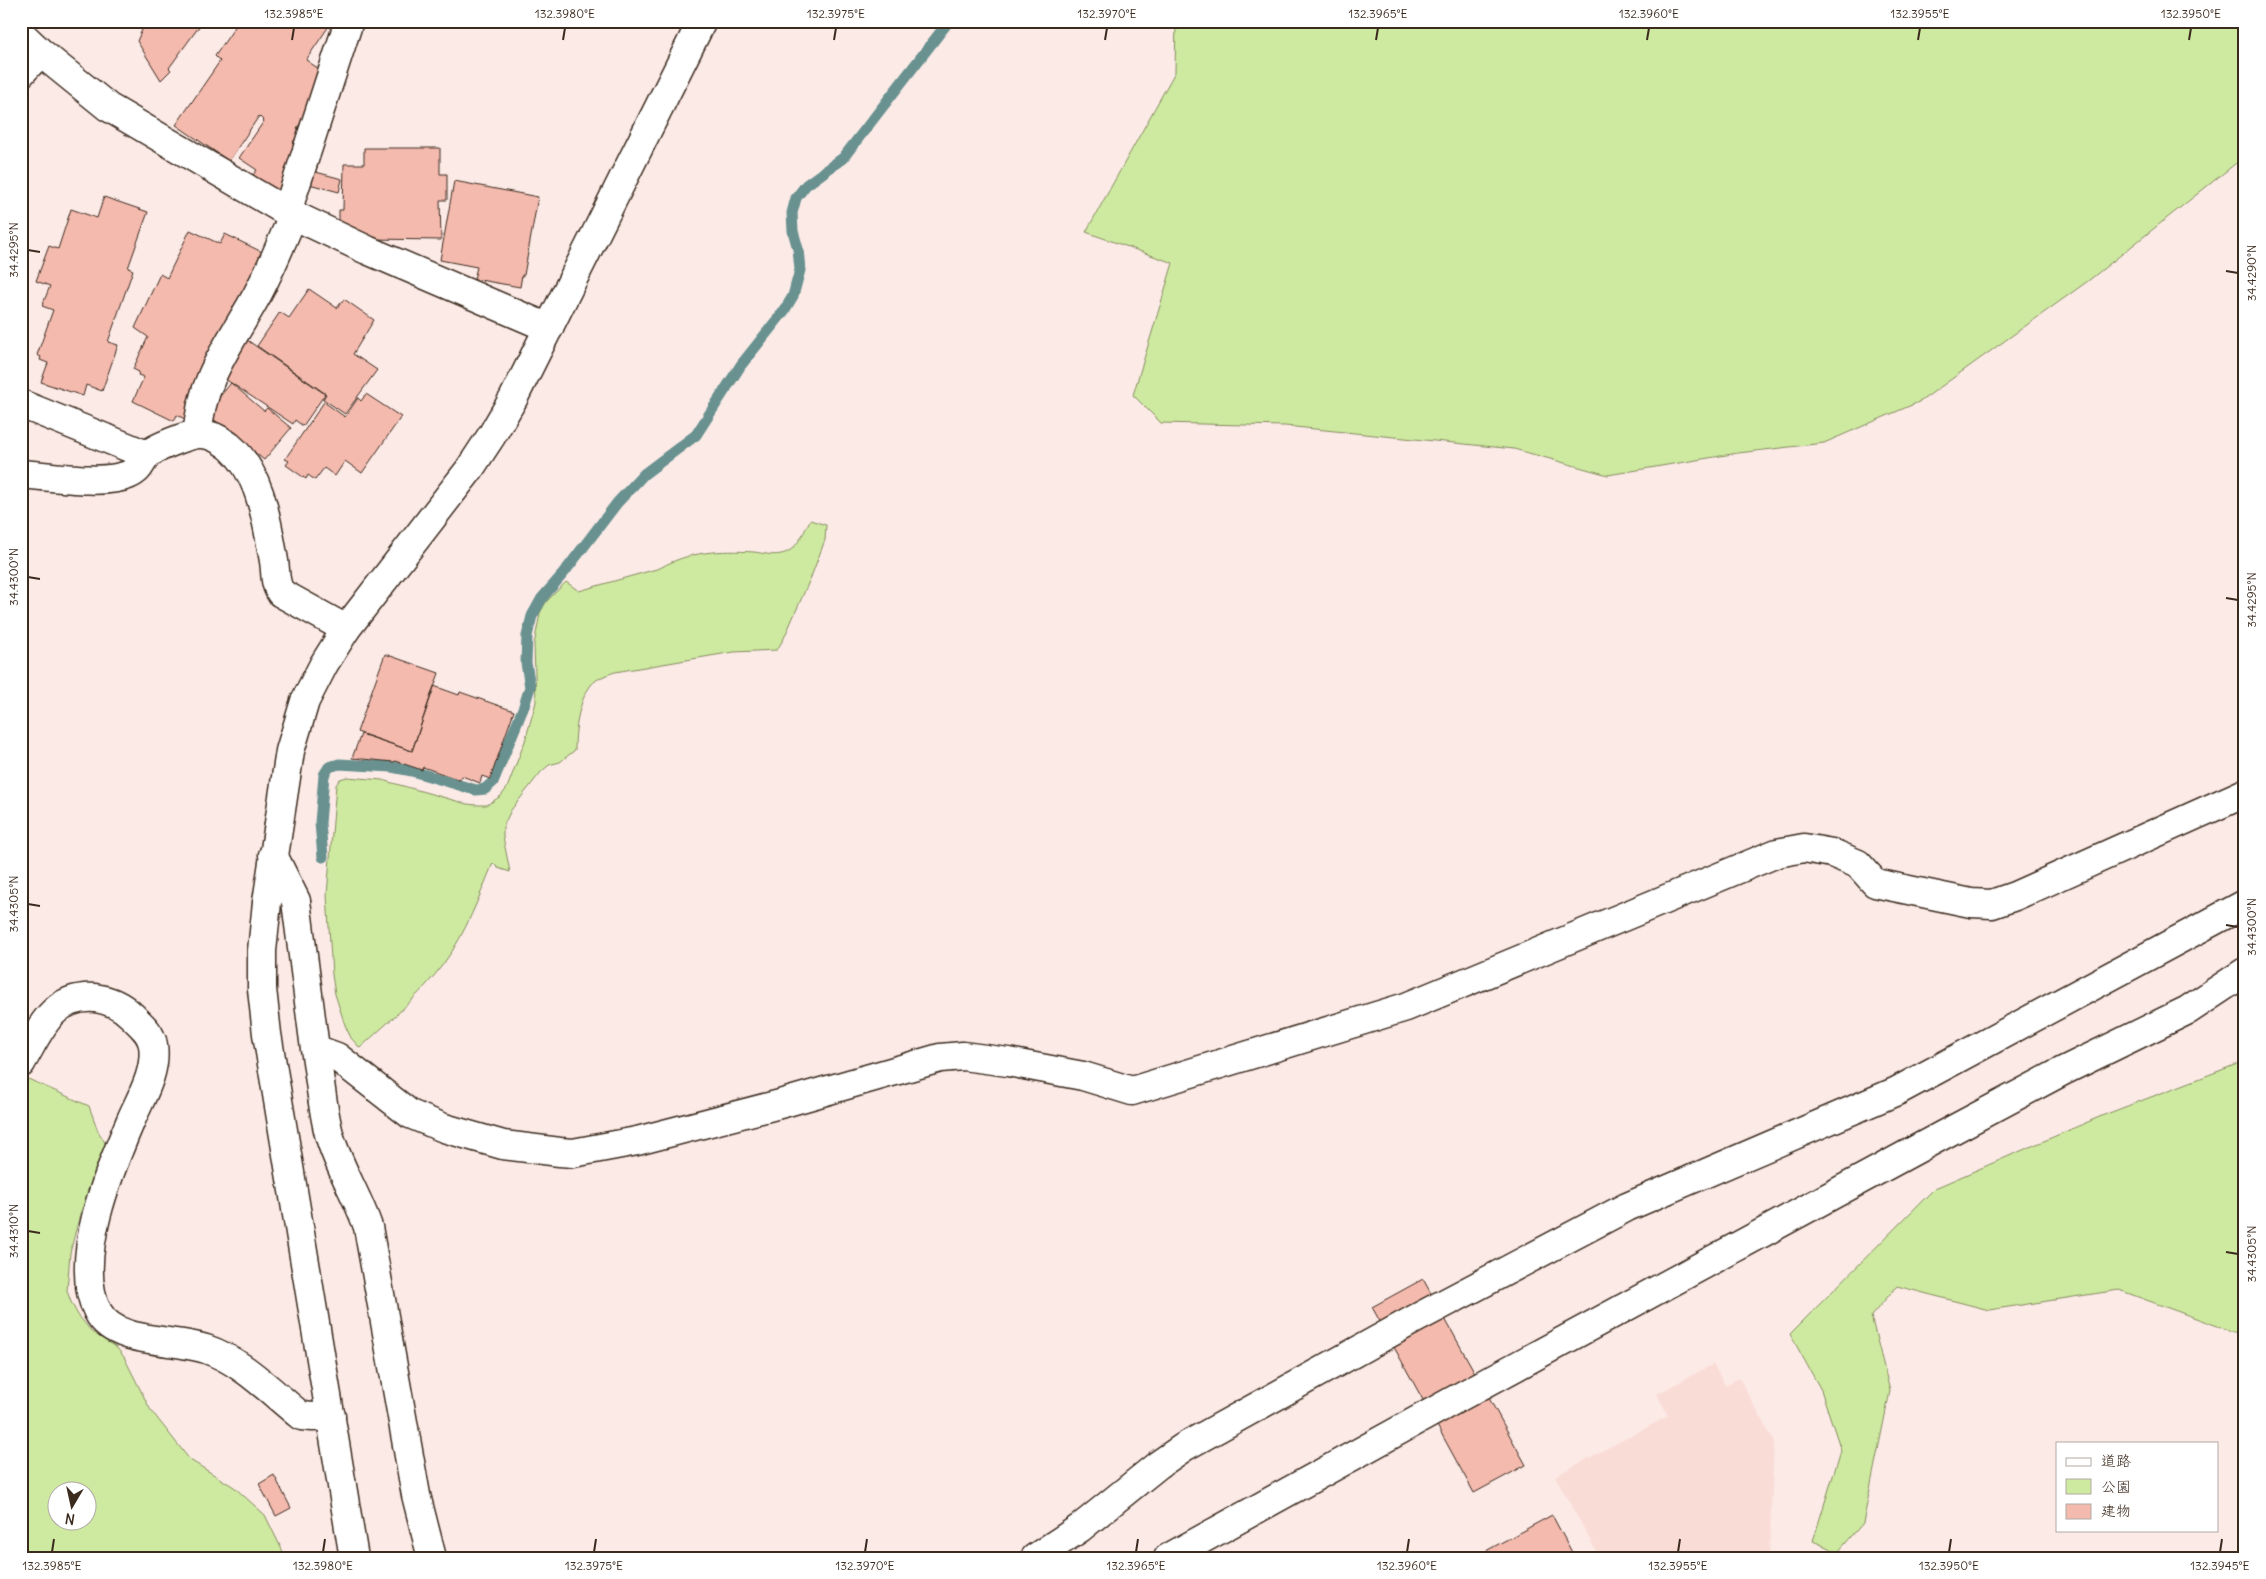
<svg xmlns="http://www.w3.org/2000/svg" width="2266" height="1579" font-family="Delius,'Klee One',sans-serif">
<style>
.built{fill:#fadcd6}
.green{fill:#ceeaa0;stroke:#848a5f;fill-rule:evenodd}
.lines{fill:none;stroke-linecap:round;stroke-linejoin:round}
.stream{stroke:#67918f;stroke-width:11}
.building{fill:#f4baae;stroke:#3b2a1e}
.minor-casing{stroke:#3b2a1e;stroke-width:31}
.tertiary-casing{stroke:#3b2a1e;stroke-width:31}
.motorway-casing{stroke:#3b2a1e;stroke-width:31}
.minor{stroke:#fff;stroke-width:28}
.tertiary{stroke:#fff;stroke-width:28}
.motorway{stroke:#fff;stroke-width:28}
.ticks{fill:none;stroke:#3b2a1e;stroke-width:2}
.neatline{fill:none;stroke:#3b2a1e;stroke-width:2}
.ticks-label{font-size:12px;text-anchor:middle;fill:#3b2a1e}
</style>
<rect width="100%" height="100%" fill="#fceae7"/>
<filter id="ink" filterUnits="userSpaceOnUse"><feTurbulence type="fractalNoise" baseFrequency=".02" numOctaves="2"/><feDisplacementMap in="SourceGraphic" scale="10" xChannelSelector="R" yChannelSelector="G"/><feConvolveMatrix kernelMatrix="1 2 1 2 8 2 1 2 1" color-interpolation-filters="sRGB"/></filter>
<g filter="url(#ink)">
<path class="built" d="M1713,1364L1725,1385L1739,1378L1774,1441L1769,1558H1600L1555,1476L1668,1416L1657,1394Z"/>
<path class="green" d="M1176,21H2245V156L2088,281L1921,401L1824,443L1738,453L1608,475L1514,449L1285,426L1161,423L1133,395L1173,263L1086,232L1175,72Z
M810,520L826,525L825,540L811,577L784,638L777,650L734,652L615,672C606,675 597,678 591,685C578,701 575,731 575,750L560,762L549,765L541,772L511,810L503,827V837L510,872L498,868L493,863C479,897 466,933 444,963C421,995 389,1021 360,1048L351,1038L345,1025L335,994L332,975L327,895L336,785L340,779L347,777L382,780L467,804L477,805H487L501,796L507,788L525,741L536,702L534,645L540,613L546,602L566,582L579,591L660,568C689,551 721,550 754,552C762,553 773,556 781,554C796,552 804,532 810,520Z
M2245,1061V1336L2119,1290L1989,1310L1897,1286L1871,1316L1890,1391L1863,1523L1838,1552L1813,1541L1841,1450L1821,1390L1790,1334L1935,1188L2104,1115Z
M28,1079L89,1106L98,1131L107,1146L80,1214L70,1253L67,1291L71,1302L78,1315L92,1332L117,1348L124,1357L150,1409L190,1460L234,1487L265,1515L286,1558H21V1256L27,1234L21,1229V1089ZM58,1492H88V1522H58Z"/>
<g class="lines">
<path class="stream" d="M323,857L320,823L324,775L329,767L339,764L392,767L412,771L476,790L485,789L493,782L524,706L530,687L526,663L527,636L532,616L542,598L563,574L617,503L644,474L696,435L741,365L784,311L793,296L800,270L798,249L793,231L792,213L796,198L806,185L843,158L949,21"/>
</g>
<path class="building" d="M146,21H203L169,68L171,70L161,80L137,41Z
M239,21H329L331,23L306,60L319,69L312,107L297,128L301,131L293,142L300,147L285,195L252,176L257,170L239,158L264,121L259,116L229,161L176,125L220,61L215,56Z
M364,148H440V174H447V200H440L441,240L371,239L339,221V210H343L344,164H364Z
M312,171L342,179L339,192L309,184Z
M454,181L538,197L524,275H522L520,287L474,279L477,267L440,260Z
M104,197L148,212L128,268L133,270L108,342L118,345L102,391L86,385L83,396L41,382L48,363L40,360L41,357L37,355L53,310L42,306L50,286L36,281L49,246L58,249L71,209L97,218Z
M190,230L220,244L225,234L262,252L193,396L187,420L177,415L174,421L133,401L144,377L138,375L139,372L133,369L148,337L135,328L160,274L167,278Z
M309,289L337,308L344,299L374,320L353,354L377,370L345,414L323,399L326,394L257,346L280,312L289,318Z
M247,340L325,394L303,426L295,420L293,424L222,377Z
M231,383L264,411L267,408L291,428L264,460L206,413Z
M366,394L401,417L362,473L345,461L335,476L324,468L315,480L308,475L306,479L286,465L289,461L285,459L324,402L345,417L358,398L361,401Z
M385,654L439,673L412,751L357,732Z
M434,686L459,695L460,692L514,711L490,779L482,776L480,783L462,776L460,780L423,767L422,770L395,761L394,762L352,758L361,734L412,751Z
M1423,1279L1526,1465L1474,1493L1372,1307Z
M274,1475L291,1508L276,1516L259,1484Z
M1552,1515L1575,1558H1473Z"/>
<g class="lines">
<g class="minor-casing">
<path id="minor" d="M21,34L40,52L108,107L287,212L367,250L549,328
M21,73L40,52
M287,212L349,21
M21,404L147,455
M198,434C199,382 233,339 257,295C271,269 282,242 293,215
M21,474C49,476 103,485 128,475C142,469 140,462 148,454C157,447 187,435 198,434C210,433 220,439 229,446C261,473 267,522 274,561C276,573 274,583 281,593L346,629
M273,855L296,901L315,1049L337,1057L410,1114L444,1128L503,1145L560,1152L573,1153L637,1141L780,1104L940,1058L963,1056L1008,1062L1083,1076L1132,1091L1406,1007L1777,853L1804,848L1832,853L1858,864L1875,883L1971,903L1992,904L2015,896L2245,793
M315,1049C320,1077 322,1107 329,1134C338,1166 357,1195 368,1227L416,1495L432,1558
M21,1063C40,1031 51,995 95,998C109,1000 121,1005 131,1015C140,1024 151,1032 153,1045C157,1072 141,1097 131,1120C110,1169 71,1261 98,1312C115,1345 175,1338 206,1349C242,1361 271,1392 301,1416L313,1417L331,1416"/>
</g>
<g class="tertiary-casing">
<path id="tertiary" d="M354,1558L267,1034L262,989V951L267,902L290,751L305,701L324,664L346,629L469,470L492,435L513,399L702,21"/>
</g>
<g class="motorway-casing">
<path id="motorway" d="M1035,1558L1080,1528L1158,1465L1184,1447L1415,1319L1627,1207L1897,1091L2245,904
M1168,1558L1456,1399L1941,1136L2063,1071L2188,1010L2245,972"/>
</g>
<use href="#minor" class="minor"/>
<use href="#tertiary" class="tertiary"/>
<use href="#motorway" class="motorway"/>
</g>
</g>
<path class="ticks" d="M292,40L294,28M563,40L565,28M834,40L836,28M1105,40L1107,28M1376,40L1378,28M1647,40L1649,28M1918,40L1920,28M2189,40L2191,28M28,250L40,252M2226,271L2238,273M28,577L40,579M2226,598L2238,600M28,904L40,906M2226,925L2238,927M28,1231L40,1233M2226,1252L2238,1254M52,1552L54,1539M323,1552L325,1539M594,1552L596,1539M865,1552L867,1539M1136,1552L1138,1539M1407,1552L1409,1539M1678,1552L1680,1539M1949,1552L1951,1539M2220,1552L2222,1539"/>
<rect width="2266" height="1579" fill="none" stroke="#fff" stroke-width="55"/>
<rect x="2056" y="1442" width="162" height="90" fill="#ffffff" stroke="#b1aaa5"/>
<rect x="2066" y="1458" width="25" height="8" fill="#ffffff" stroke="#b1aaa5"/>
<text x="2101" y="1466" font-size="15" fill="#3b2a1e">道路</text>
<rect x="2066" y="1479" width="25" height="15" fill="#ceeaa0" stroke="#b1aaa5"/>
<text x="2101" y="1492" font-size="15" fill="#3b2a1e">公園</text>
<rect x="2066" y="1504" width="25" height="15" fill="#f4baae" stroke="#b1aaa5"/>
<text x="2101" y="1516" font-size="15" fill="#3b2a1e">建物</text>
<g transform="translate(72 1506) rotate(189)"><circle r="24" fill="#ffffff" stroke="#b1aaa5"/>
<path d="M0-4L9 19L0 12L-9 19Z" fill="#3b2a1e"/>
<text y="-8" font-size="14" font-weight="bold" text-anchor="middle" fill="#3b2a1e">N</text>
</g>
<rect x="28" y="28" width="2210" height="1524" class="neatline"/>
<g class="ticks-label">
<text x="294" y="18">132.3985°E</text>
<text x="565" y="18">132.3980°E</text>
<text x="836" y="18">132.3975°E</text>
<text x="1107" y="18">132.3970°E</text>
<text x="1378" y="18">132.3965°E</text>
<text x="1649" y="18">132.3960°E</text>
<text x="1920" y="18">132.3955°E</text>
<text x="2191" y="18">132.3950°E</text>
<text transform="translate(14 250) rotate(-90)" y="4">34.4295°N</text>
<text transform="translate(2252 273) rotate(-90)" y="4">34.4290°N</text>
<text transform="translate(14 577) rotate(-90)" y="4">34.4300°N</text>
<text transform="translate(2252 600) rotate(-90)" y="4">34.4295°N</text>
<text transform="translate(14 904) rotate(-90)" y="4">34.4305°N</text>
<text transform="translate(2252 927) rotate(-90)" y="4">34.4300°N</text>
<text transform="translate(14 1231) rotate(-90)" y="4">34.4310°N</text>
<text transform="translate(2252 1254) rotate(-90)" y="4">34.4305°N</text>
<text x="52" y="1570">132.3985°E</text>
<text x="323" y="1570">132.3980°E</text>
<text x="594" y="1570">132.3975°E</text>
<text x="865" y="1570">132.3970°E</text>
<text x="1136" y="1570">132.3965°E</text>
<text x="1407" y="1570">132.3960°E</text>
<text x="1678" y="1570">132.3955°E</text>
<text x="1949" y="1570">132.3950°E</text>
<text x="2220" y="1570">132.3945°E</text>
</g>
</svg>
